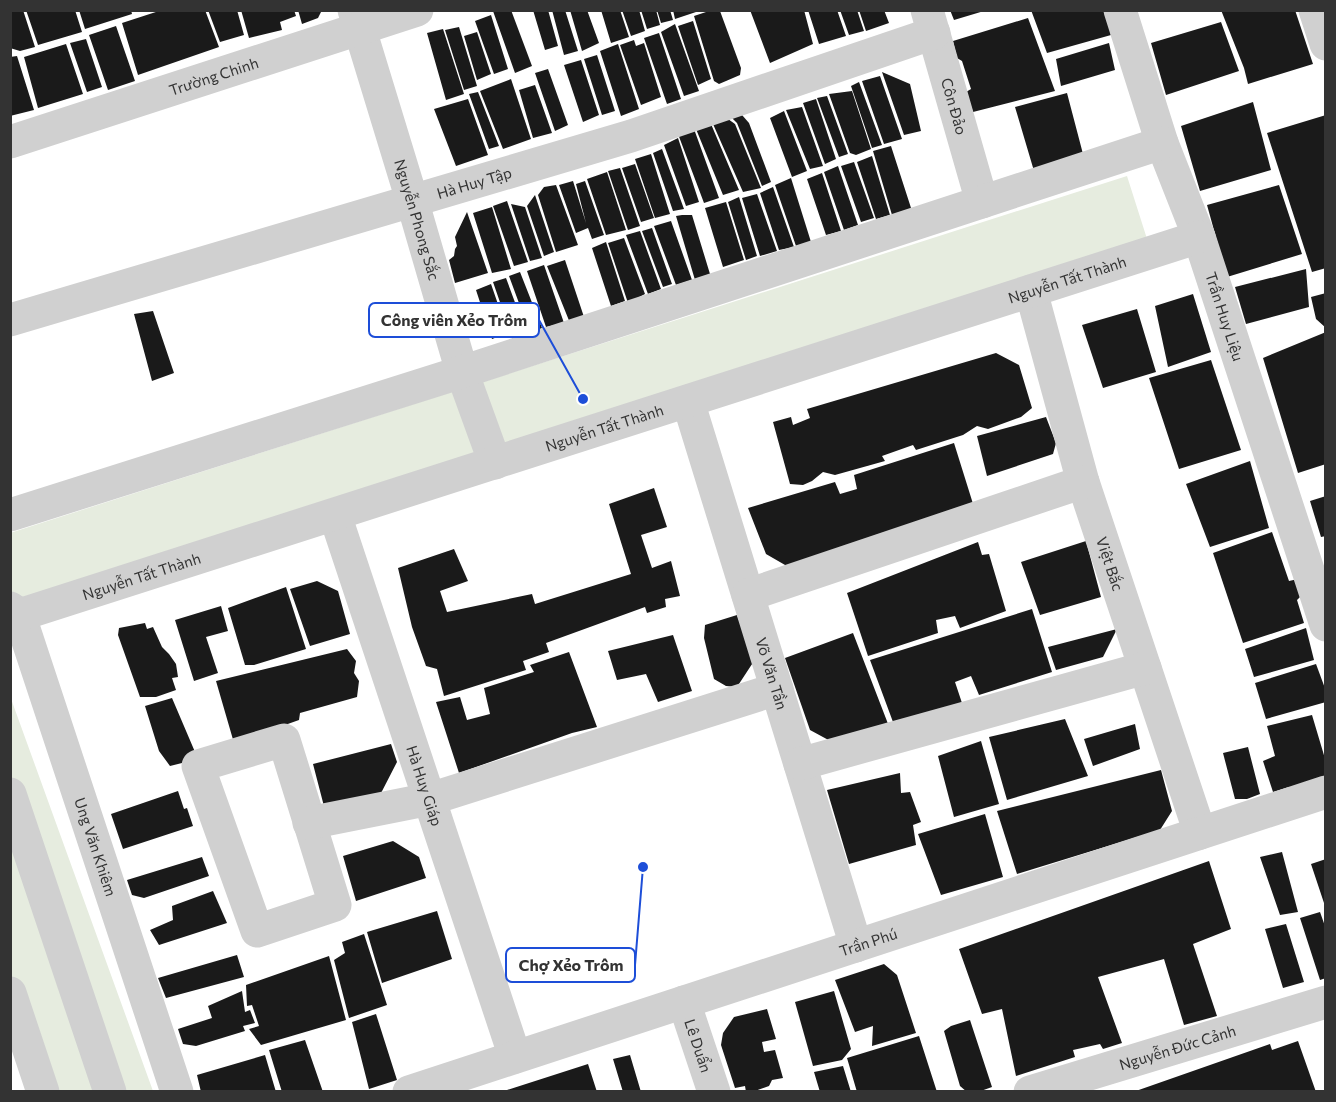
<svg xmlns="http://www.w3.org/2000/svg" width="1336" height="1102" font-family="Commissioner,sans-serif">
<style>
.green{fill:#e6ecdf}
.building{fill:#1a1a1a}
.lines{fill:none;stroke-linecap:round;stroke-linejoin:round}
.minor{stroke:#d0d0d0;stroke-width:33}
.labels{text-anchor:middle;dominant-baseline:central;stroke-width:6;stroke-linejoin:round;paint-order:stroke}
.street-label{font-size:15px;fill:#333;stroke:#fff}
.leader{fill:none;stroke:#1d4ed8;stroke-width:2}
.callout-dot{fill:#1d4ed8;stroke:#fff;stroke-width:2}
.callout{fill:#fff;stroke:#1d4ed8;stroke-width:2}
.callout-label{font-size:16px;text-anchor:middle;font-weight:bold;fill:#333}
</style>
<rect width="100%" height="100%" fill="#fff"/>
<path class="green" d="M1127,176L1155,264L11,630L10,533Z
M10,696L153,1091H48L11,993Z"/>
<path class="building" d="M10,10H23L35,47L20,51L10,48Z
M26,10H75L82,32L38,45Z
M79,10H131L132,14L85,29Z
M162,10H205L219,47L138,75L122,23Z
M208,10H237L244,35L220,42Z
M241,10H294L296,16L280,22L282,30L249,38Z
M298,10H322L318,18L302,24Z
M495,10H511L532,66L515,73L493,11Z
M533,10H548L558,46L545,50Z
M552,10H565L578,51L564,55Z
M570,10H587L599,43L582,51Z
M601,10H620L629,37L611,43Z
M622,10H639L645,31L631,36Z
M641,10H656L660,25L647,29Z
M657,10H670L673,20L661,23Z
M673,10H699V11L675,19Z
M750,10H804L813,44L770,63Z
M808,10H837L846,36L819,44Z
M840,10H857L864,31L849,35Z
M859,10H884L889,23L866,31Z
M950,10H984V11L954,20Z
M1031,10H1105L1111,35L1047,53Z
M1221,10H1295L1313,64L1248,84L1244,68Z
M709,11H720L741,68L740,75L719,84L714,81L694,16Z
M491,15L508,69L494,74L475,21Z
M1028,18L1055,91L973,112L966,92L971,89L962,61L957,58L953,41Z
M693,21L711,79L698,85L678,26Z
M1221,22L1239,71L1166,95L1151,43Z
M675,24L699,91L684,96L661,32Z
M116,26L135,81L108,90L89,35Z
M459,27L477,86L464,90L445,30Z
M443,29L464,94L446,100L427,33Z
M477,32L491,74L477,80L464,36Z
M659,33L681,99L667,104L644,38Z
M86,39L102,87L87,92L70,43Z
M634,40L636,46L644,43L661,97L641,105L620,45Z
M1109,43L1115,70L1061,86L1056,59Z
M66,44L83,94L38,108L24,57Z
M618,44L639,109L621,116L600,51Z
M597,55L615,111L602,115L584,59Z
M17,56L34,110L10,116V57Z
M581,60L599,115L583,122L564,65Z
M548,69L568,125L555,131L535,73Z
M882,72L910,84L921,131L904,135Z
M880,76L902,139L884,144L862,81Z
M511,79L531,139L503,149L480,91Z
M859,82L882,145L872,148L851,86Z
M535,85L552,133L533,138L519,90Z
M852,91L871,149L856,155L850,153L829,94Z
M478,92L499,146L489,149L469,94Z
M1067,93L1083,154L1034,171L1015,107Z
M827,96L848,154L839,157L817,98Z
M468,99L488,155L456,166L434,109Z
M816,99L836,159L825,164L803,103Z
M1253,102L1271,170L1200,191L1181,126Z
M802,107L823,166L810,169L786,110Z
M784,111L807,171L792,177L770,118Z
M742,115L749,123L771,182L762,186L737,123L732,118Z
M1326,115V268L1312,272L1267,133Z
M728,119L735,124L761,188L743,192L713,124Z
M711,124L739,190L723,195L696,129Z
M694,129L719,198L704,203L678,134Z
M678,138L699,202L686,206L664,145Z
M891,146L912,211L892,215L873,151Z
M662,149L684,209L673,211L653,153Z
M651,154L670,214L655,218L635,159Z
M872,156L890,215L876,219L857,162Z
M854,162L874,218L861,222L841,166Z
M635,164L654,218L641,222L622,168Z
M838,166L858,225L844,230L824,172Z
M620,168L640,226L628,230L608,171Z
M607,172L626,230L606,235L587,179Z
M822,173L841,231L826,235L807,179Z
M791,178L811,242L796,246L775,185Z
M573,181L586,223L576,184L585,181L604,235L592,239L588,228L576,233L559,185Z
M556,185L578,245L556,252L538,195L544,187Z
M1279,185L1302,254L1227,277L1207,205Z
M773,187L794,247L779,250L760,193Z
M757,194L777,251L760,256L742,198Z
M535,195L554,252L544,256L527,206Z
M739,197L757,256L746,260L728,202Z
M507,201L528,262L514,266L493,206Z
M726,202L744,260L723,267L705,208Z
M511,204L525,207L542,258L530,261Z
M492,207L511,269L492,273L473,213Z
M467,212L488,273L455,283L449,260L454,256L455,249L457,246L455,237Z
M682,215H692L710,274L695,280L676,216Z
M671,221L692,280L676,285L654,226Z
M652,228L672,284L663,287L642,231Z
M640,231L661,289L648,294L626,235Z
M624,238L645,294L628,303L608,243Z
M606,242L625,301L611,306L592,248Z
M565,260L584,317L570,323L547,266Z
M544,265L564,323L546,327L527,271Z
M1306,269L1309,307L1246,324L1235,287Z
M520,272L542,328L530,333L509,276Z
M506,278L527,335L513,340L493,282Z
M491,284L508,333L492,339L476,290Z
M1326,293V328L1316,319L1311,297Z
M1193,294L1211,352L1168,367L1155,306Z
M1137,309L1156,372L1103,388L1082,325Z
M153,311L174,373L152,381L134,314Z
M1326,332V464L1298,473L1263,358Z
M996,353L1019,365L1032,408L1021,417L988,429L977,426L963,435L916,450L913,445L882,456L885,461L835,475L823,472L812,481L803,485L790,484L773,422L791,417L793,425L810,418L807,409Z
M1211,360L1241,450L1179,469L1149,378Z
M1046,417L1056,443L1053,454L987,476L977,436Z
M954,443L974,507L792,569L766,554L748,508L835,482L840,494L857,489L854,475Z
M1250,461L1269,528L1210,547L1186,484Z
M654,488L667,527L641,535L652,568L671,561L680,596L665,599L666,607L647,613L645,607L546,643L549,652L523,661L526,670L444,696L437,669L426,666L412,627L398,568L454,549L468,581L440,591L447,612L532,594L535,604L631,574L609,504Z
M1326,496V536L1321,537L1310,501Z
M1272,532L1289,581L1298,579L1303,594L1297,600L1304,623L1243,643L1213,553Z
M1086,541L1101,597L1040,615L1021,562Z
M978,542L982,555L989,554L1006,611L960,628L955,616L936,620L938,633L868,656L847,593Z
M317,581L338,591L350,634L310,646L290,589Z
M286,587L306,649L254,665H245L228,608Z
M221,606L228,631L206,637L218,673L194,681L175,620Z
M1032,609L1052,672L979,695L971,676L955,682L962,703L893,722L870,660Z
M737,615L754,661L737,687L726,686L714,679L704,638L705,625Z
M145,623L147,629L153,627L162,647L169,654L176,664L178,677L172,678L176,690L156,697H140L118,635L119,628Z
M1306,628L1314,660L1254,677L1245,649Z
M1117,629L1103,657L1056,670L1048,647Z
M853,633L890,729L834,743L810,730L785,658Z
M673,635L692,691L658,702L646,674L617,680L608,651Z
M347,649L356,661L354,673L359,681L357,697L300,713L299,720L234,743L216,681Z
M569,652L597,727L572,733L459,773L436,702L460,697L467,720L490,714L484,688L534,672L530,665Z
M1316,664L1326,691V702L1266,719L1255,683Z
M172,698L198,759L170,766L159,751L145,706Z
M1312,715L1326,762V777L1294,790L1289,787L1273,792L1263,761L1275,756L1267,726Z
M1065,719L1088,776L1007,800L989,737Z
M1135,724L1140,749L1093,766L1084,739Z
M981,741L999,804L954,817L938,756Z
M391,744L397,762L379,797L326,814L313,764Z
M1248,747L1260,794L1247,799H1235L1223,753Z
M1161,770L1172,811L1160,830L1017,874L997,811Z
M900,773L901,793L910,792L921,822L913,825L916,845L849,864L827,790Z
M178,791L184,809L187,808L193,826L123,849L111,814Z
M985,814L1003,877L941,895L918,834Z
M393,841L419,857L426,878L356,901L343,856Z
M1282,852L1298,912L1280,915L1260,857Z
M202,857L209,876L144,898L132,895L127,880Z
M1326,859V906H1325L1311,864Z
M1209,861L1231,929L1193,944L1217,1016L1184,1025L1164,959L1098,977L1122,1043L1103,1049L1100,1044L1073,1050L1075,1057L1016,1076L1002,1009L982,1014L959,949Z
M213,891L227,923L159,945L150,930L173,920L172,906Z
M437,911L452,959L382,983L367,932Z
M1320,912L1326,929V978L1320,980L1300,918Z
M1286,924L1304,982L1283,988L1265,929Z
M364,934L387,1005L349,1018L334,960L345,953L342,942Z
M237,955L244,977L166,998L158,978Z
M329,956L346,1020L261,1045L249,1029L259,1026L252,1005L247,1006L246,985Z
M884,964L897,975L916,1033L872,1046L873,1026L855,1032L835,980Z
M242,991L245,1012L250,1010L255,1023L243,1026L245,1031L196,1046L183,1044L178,1029L212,1018L208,1006Z
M834,991L851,1049L842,1060L813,1066L795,1002Z
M767,1009L776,1039L762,1042L764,1052L775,1050L783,1078L772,1080L769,1086L752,1092H746L745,1086L735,1088L721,1045L723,1033L734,1017Z
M376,1014L397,1080L369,1089L352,1022Z
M970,1020L992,1087L978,1092H967L960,1086L944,1031L951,1026Z
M919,1036L937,1092H857L847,1058Z
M305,1040L323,1092H282L269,1050Z
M1298,1041L1316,1092H1133L1270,1044L1272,1050Z
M265,1055L276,1092H201L197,1075Z
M630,1055L641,1092H623L613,1059Z
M588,1064L597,1092H504V1091Z
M843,1066L851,1092H820L814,1072Z"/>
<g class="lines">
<g class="minor">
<path id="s1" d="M354,10L412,200L462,372L495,463"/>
<path id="s2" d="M927,10L982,202"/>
<path id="s3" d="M1120,10L1162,143L1199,237L1326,625"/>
<path d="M1315,10L1326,44"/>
<path id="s4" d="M10,142L417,10"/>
<path id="s5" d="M1031,291L1083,482L1200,833"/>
<path id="s6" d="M10,320L631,136L934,33"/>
<path id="s7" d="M688,401L856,946"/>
<path d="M10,515L462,372L1162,143"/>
<path id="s8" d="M335,515L515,1057"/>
<path d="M748,595L1083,482"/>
<path id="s9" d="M10,608L19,614L177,1092"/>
<path id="s10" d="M10,618L1199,237"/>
<path d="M284,740L335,905L257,931L198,766Z"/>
<path d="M800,764L1145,668"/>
<path d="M10,794L110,1092"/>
<path d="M309,823L430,799L777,689"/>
<path d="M10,993L43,1092"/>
<path id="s11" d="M684,1002L714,1092"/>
<path id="s12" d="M409,1092L1326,792"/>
<path id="s13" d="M1030,1092L1326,1002"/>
</g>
</g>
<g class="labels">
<g class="street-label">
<text stroke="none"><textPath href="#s4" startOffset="214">Trường Chinh</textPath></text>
<text stroke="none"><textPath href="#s2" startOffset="100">Côn Đảo</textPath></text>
<text stroke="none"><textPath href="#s6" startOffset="484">Hà Huy Tập</textPath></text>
<text stroke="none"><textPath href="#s1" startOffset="219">Nguyễn Phong Sắc</textPath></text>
<text stroke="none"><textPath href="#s10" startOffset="1110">Nguyễn Tất Thành</textPath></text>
<text stroke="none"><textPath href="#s3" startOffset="324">Trần Huy Liệu</textPath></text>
<text stroke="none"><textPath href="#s10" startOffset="624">Nguyễn Tất Thành</textPath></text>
<text stroke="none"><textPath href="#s5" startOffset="284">Việt Bắc</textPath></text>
<text stroke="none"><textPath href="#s10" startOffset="138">Nguyễn Tất Thành</textPath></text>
<text stroke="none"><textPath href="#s7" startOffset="285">Võ Văn Tần</textPath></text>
<text stroke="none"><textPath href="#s8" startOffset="285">Hà Huy Giáp</textPath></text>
<text stroke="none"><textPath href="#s9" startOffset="256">Ung Văn Khiêm</textPath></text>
<text stroke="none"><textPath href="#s12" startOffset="483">Trần Phú</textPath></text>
<text stroke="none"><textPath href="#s11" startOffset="46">Lê Duẩn</textPath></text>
<text stroke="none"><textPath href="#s13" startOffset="154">Nguyễn Đức Cảnh</textPath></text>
</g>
</g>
<path class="leader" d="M583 399L539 320M643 867L635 965"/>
<g class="callout-dot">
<circle cx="583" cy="399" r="6"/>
<circle cx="643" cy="867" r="6"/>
</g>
<g class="callout">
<rect x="369" y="303" width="170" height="34" rx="6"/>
<rect x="506" y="948" width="129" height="34" rx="6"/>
</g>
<g class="callout-label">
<text x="454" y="326">Công viên Xẻo Trôm</text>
<text x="571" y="971">Chợ Xẻo Trôm</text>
</g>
<rect width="1336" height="1102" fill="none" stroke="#333333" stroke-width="24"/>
</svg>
